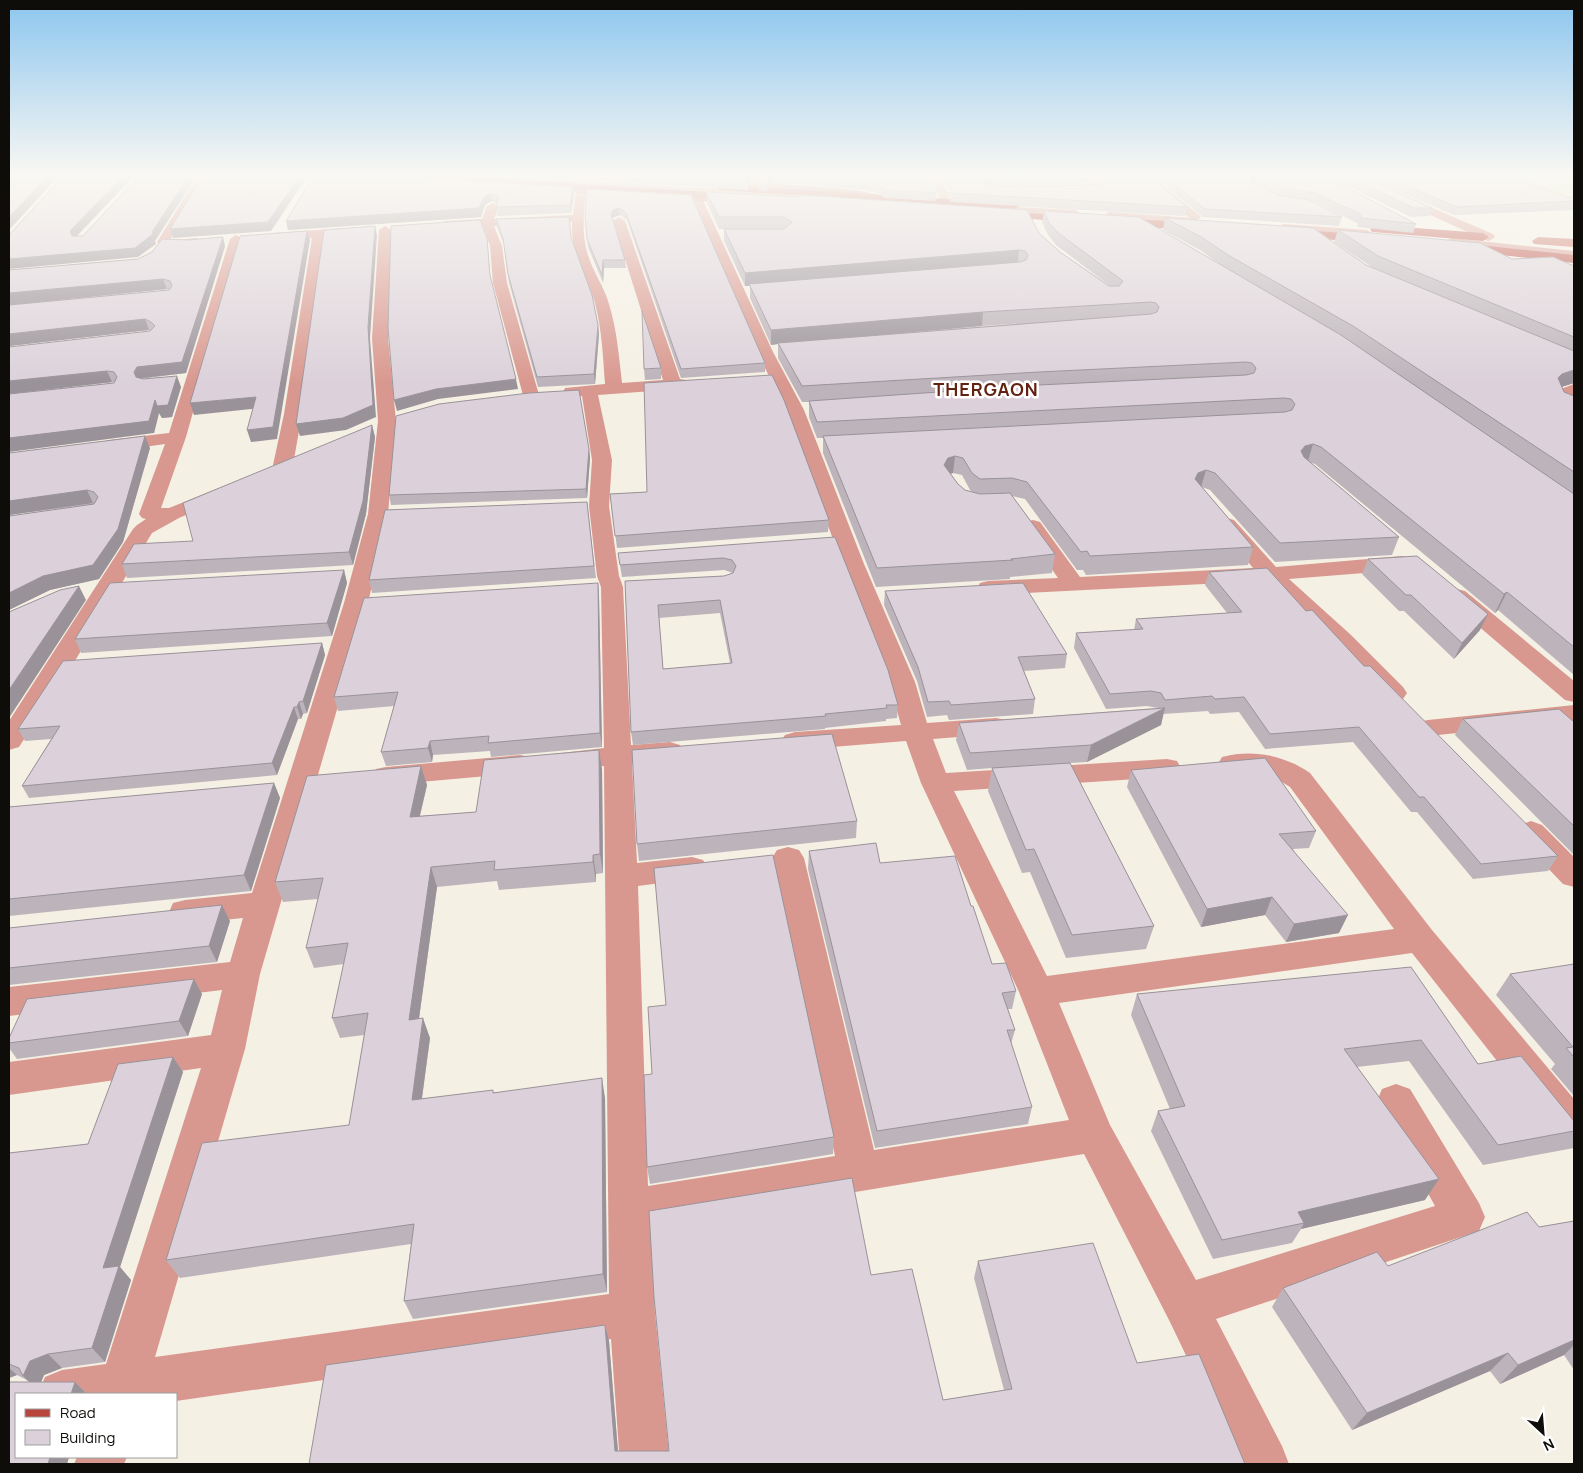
<svg xmlns="http://www.w3.org/2000/svg" width="1583" height="1473" font-family="Manrope,sans-serif">
<style>
.green{fill:#dbe4a2}
.lines{fill:none;stroke-linecap:round;stroke-linejoin:round}
.lane{fill:#d9988f;fill-rule:evenodd}
.street{fill:#d9988f;fill-rule:evenodd}
.secondary{fill:#c76a5f;fill-rule:evenodd}
.primary{fill:#b8463c;fill-rule:evenodd}
.wall{fill:#bdb4bb;fill-rule:evenodd}
.shaded-wall{fill:#9a9299}
.building{fill:#dcd1da;stroke:#9a9299;fill-rule:evenodd}
.labels{text-anchor:middle;dominant-baseline:central;stroke-width:5;stroke-linejoin:round;paint-order:stroke}
.far-district-label{font-size:18px;font-weight:bold;letter-spacing:1px;fill:#63210f;stroke:#fff}
</style>
<rect width="100%" height="100%" fill="#f5f0e4"/>
<path class="green" d="M1508,177H1574V200Z"/>
<g class="lines">
<path class="lane" d="M467,177H510L828,195L832,198L828,201L471,180Z
M997,206L1075,210L1080,213L1075,216L994,211V207Z
M1109,212L1195,218L1200,221L1195,224L1106,217L1104,215Z
M1284,224L1367,230L1372,233L1367,236L1281,229V225Z
M1451,238L1574,251V257L1447,243L1446,241Z"/>
<path class="street" d="M197,177H207L170,240L197,238L203,242C196,249 164,250 157,242Z
M614,177H626L618,182L614,181L613,179Z
M751,177H761L764,183L758,189H750L749,187L753,182Z
M924,177H935L949,192L950,194L947,204H939L937,202L939,194Z
M1081,177H1092L1102,188C1096,193 1064,194 1059,189L1064,186L1088,185Z
M1141,177H1152L1199,215L1201,217L1199,219H1191Z
M1348,177H1361L1493,234L1495,237L1489,241L1485,240Z
M581,187L586,190C584,211 581,234 588,255C593,272 604,286 609,304C617,330 619,357 622,383L663,380L613,221L619,217L625,221L680,379L686,380L688,384L686,388L680,389L598,395L612,460L609,506L619,576L623,587L631,745L670,742L680,745L684,751L680,757L632,763L637,863L692,857L703,860L708,868L703,876L692,879L638,886L648,1186L835,1156L772,858L777,850L788,847L799,850L804,858L874,1150L1069,1120L1019,992L921,783L906,741L795,750L785,747L781,741L785,735L795,732L901,725L889,682L842,564L786,410L757,352L692,198L697,195L702,198L773,352L804,410L864,564L915,682L927,723L996,718L1006,720L1010,726L1006,732L996,734L933,739L946,773L1167,759L1177,761L1181,768L1177,775L1167,777L954,791L1047,976L1394,929L1290,787L1267,773H1232L1222,771L1218,764L1222,757C1253,749 1284,755 1310,773L1432,930L1574,1099V1146L1560,1141L1412,953L1059,1003L1110,1125L1196,1280L1435,1206L1377,1101L1382,1089L1396,1084L1410,1089L1479,1203L1485,1217L1479,1231L1216,1319L1282,1446L1289,1464H1238L1170,1322L1084,1154L650,1226L655,1313L670,1464H620L611,1339L176,1401V1394H38L45,1377L62,1370L106,1364L201,1068L9,1095V1062L211,1035L222,990L9,1016V987L230,962L243,918L185,924L173,921L169,912L173,903L185,900L252,893L344,603L368,514L378,421L372,338L379,230L385,226L391,230L388,338L396,421L388,514L368,603L260,974L245,1049L155,1357L609,1294L604,766L563,769L553,766L549,760L553,754L604,748L601,587L597,576L589,506L592,460L582,396H565L563,392L565,388L605,384C603,357 602,330 595,303C587,273 570,255 572,222L494,226L502,246L507,283L539,395L536,399H524L493,283L490,246L483,226L444,229L438,225L444,221L482,219L487,206L493,203L499,206L494,219L573,215L576,190Z
M361,227L367,231L365,234L325,237L302,414L293,465L290,469L283,471L276,469L273,465L284,414L312,238L272,241L266,237L272,233Z
M236,235L242,239L186,437L161,508H169L219,488L226,490L229,494L226,498L179,518L152,533L73,664L19,747L9,750V721L133,529L137,525L146,519L142,518L139,514L165,444L109,452L102,450L100,446L102,442L109,440L169,433L230,239Z
M1574,384V395L1571,397L1574,401V413L1558,406L1553,395L1556,391Z
M1227,518L1234,520L1276,567L1402,556L1410,558L1413,563L1410,568L1402,570L1289,579L1351,635L1403,687L1407,693L1403,699L1394,701L1385,699L1333,645L1264,581L988,595L980,593L977,588L980,583L988,581L1058,578L1022,526L1026,522L1033,520L1040,522L1080,577L1253,568L1217,524L1220,520Z
M1457,589L1465,591L1574,681V702L1565,700L1449,601L1445,596L1449,591Z
M1574,705V721L1428,736L1418,734L1414,728L1418,722L1428,720Z
M520,755L530,757L534,764L530,771L520,773L386,785L376,783L372,776L376,769L386,767Z
M1531,821L1542,825L1574,857V887L1563,884L1520,839L1516,832L1520,825Z
M77,1457H127L124,1464H74Z"/>
<path class="secondary" d="M720,182C745,183 872,186 883,198L878,201L848,196L716,187L715,185L716,183Z
M536,185L745,198L751,201L745,204L532,190L531,188Z
M1538,237L1574,239V247L1534,244L1532,241Z"/>
<path class="primary" d="M417,177H468L743,194L748,197L743,200L422,180Z
M723,185L1014,203L1020,206L1014,209L719,190L718,188L719,186Z
M993,211L1202,223L1208,227L1202,231L989,216L987,214Z
M1376,225L1483,233L1489,237L1483,241L1372,232L1370,229Z
M1287,229L1374,235L1380,239L1374,243L1283,236L1281,233Z
M1459,243L1574,255V263L1455,250L1453,247Z"/>
</g>
<path class="wall" d="M313,177L574,195L571,213L497,216L496,207L497,204L492,201L485,205L481,217L288,230Z
M536,177H613L612,178V181Z
M621,177H751V182L748,185V190L622,182Z
M762,177H929L937,194L935,201L885,198L877,193L864,190L813,185L773,183L767,185V191L759,190V182L763,178Z
M937,177H1085L1084,183L987,186L989,187L1098,185L1100,184L1094,177H1150L1187,207L1185,216L950,202L951,191Z
M1154,177H1327L1416,224L1413,233L1358,227L1357,223L1313,201H1310L1342,217L1339,226L1203,217ZM1255,183L1284,197L1281,196L1254,184Z
M1329,177H1364L1432,208L1429,216L1411,217Z
M1365,177H1511L1574,199V210L1454,215Z
M706,192L1039,233L1060,252L1109,286H1110L1056,245L1048,235L1042,222L1044,211L1224,267L1200,250L1163,230L1165,218L1366,265L1372,267L1334,242L1338,230L1512,259L1574,266V383L1562,387L1564,392L1574,396V675L1498,610L1495,613L1315,464L1309,462L1399,537L1392,555L1275,562L1210,490L1202,487L1253,547L1248,565L1086,575L1083,570H1077L1025,499L1012,496L1055,554L1052,573L1010,577V579L876,587L823,453V438H817L809,417V402H802L778,358V344L771,345L750,298V286H745L724,241V229H719L707,203ZM1026,323L914,332L982,326ZM953,473L962,475L970,490L974,493L965,490L958,484L950,474Z
M691,195L765,363V372L681,378L627,220L620,215L614,217L612,220L625,260L626,268H604L603,283L588,247L585,215Z
M496,219L571,238L598,325L599,334L595,384L538,387L509,283L504,245L497,227Z
M225,246L186,373L141,379L181,387L172,417L162,418L159,413L154,433L114,383V382L9,394V347L150,331L149,330L9,346V305L169,290L167,289L9,305V270L138,259Z
M661,368V379L645,380L644,369Z
M372,425L375,437L366,514L353,565L127,578L122,564L193,541Z
M150,448L123,542L99,579L50,590L9,610V516L94,504L9,515V453Z
M589,449L590,458L587,498L391,505L389,495Z
M647,492L829,520L828,532L617,548L610,494Z
M587,502L596,578L372,593L369,580Z
M835,537L898,705L897,718L886,719V721L825,728V729L633,745L631,732L625,581L724,576L733,573L724,570L622,577L618,553ZM720,613L730,663L663,669L659,618Z
M1368,559L1480,630L1454,659L1404,611H1399L1362,574Z
M344,570L347,583L332,636L81,653L75,639Z
M1209,572L1306,611L1364,666L1558,856L1548,871L1473,879L1417,812H1411L1353,742L1265,749L1239,712L1210,714L1208,711L1163,714L1161,725L1087,762L1070,763L1154,926L1146,949L1066,958L1030,872L1022,873L988,791L992,768L967,770L956,740L959,723L1158,708L1147,706L1106,709L1074,648L1076,633L1134,630L1136,619L1227,613L1205,585Z
M598,583L599,596L602,747L491,757L490,751L433,755L432,762L386,766L381,752L394,706L338,711L334,697Z
M885,591L1067,654L1065,668L1024,671L1035,699L1033,714L949,720L947,715L927,717L917,681L884,605Z
M322,643L325,655L307,713L303,714L301,719H298L277,775L29,798L22,786L51,739L25,741L18,729Z
M1463,719L1574,722V855L1455,735Z
M421,766L427,785L420,816L476,812L602,769L603,873L596,874V882L499,890L497,881L437,887L419,1019L430,1038L422,1099L494,1092L605,1098L607,1292L413,1319L404,1301L411,1244L180,1278L166,1260L349,1125L364,1035L340,1038L332,1018L344,964L314,968L306,948L318,899L283,902L275,882Z
M1131,770L1316,831L1309,848L1293,849L1339,933L1286,942L1265,915L1201,927L1127,787Z
M274,783L280,798L251,891L9,916V807Z
M857,821L856,838L639,861L637,844Z
M809,851L880,863L971,906L992,964L1016,991L1012,1009H1008L1015,1030L1011,1044L1032,1107L1028,1124L875,1148L808,869Z
M230,921L217,962L9,985V928Z
M1574,964V1096L1551,1069L1555,1064L1496,995L1510,974Z
M1411,967L1478,1064L1574,1131V1148L1483,1165L1409,1061L1357,1067L1425,1200L1301,1229L1292,1243L1213,1259L1151,1131L1158,1111L1170,1109L1131,1015L1137,994Z
M202,994L188,1036L17,1059L9,1048V1038Z
M666,1005L834,1137L833,1154L650,1184L647,1167L652,1074Z
M173,1057L183,1072L120,1267L131,1280L105,1362L62,1368L44,1375L41,1382H75L87,1394H16V1457H69L67,1464H9V1382H29L25,1379L17,1375L9,1378V1153L88,1144L118,1064Z
M1574,1221V1370L1564,1355L1500,1384L1490,1371L1352,1430L1272,1307L1283,1288L1388,1266L1539,1227Z
M978,1261L1137,1363L1245,1464H309L605,1325L609,1341L618,1451H669L871,1275L943,1400L1004,1390L974,1278Z"/>
<path class="shaded-wall" d="M47,177H58L9,230V217Z
M122,177H133L73,240L70,231Z
M188,177H196L155,241L156,244L138,257L9,269V259L152,232Z
M299,177H307L271,231L173,238L170,229Z
M748,177H751V182L748,185L747,178Z
M767,177H772L773,183L767,185Z
M989,177L988,185L981,191L982,182Z
M1254,177H1256L1255,183L1248,188L1250,179Z
M573,187L574,195L571,213L570,205Z
M491,193L492,201L485,205L481,217L288,230L286,221L484,197Z
M619,208L620,215L614,217L611,222V214L613,210Z
M375,226L377,235L370,338L376,417L346,430L300,436L296,424L368,327Z
M307,231L310,240L277,439L251,442L247,430Z
M223,237L225,246L186,373L142,378L138,383L134,372Z
M1019,250L1018,263L749,284L750,286H745V273Z
M603,260L604,268L603,283L602,275Z
M163,279L167,289L9,305V293Z
M983,312L982,326L779,344L778,343V344L771,345V330Z
M145,319L149,330L9,346V334Z
M598,325L599,334L595,384L594,374Z
M1574,370V383L1555,389L1558,378L1562,374Z
M107,371L112,382L9,394V381Z
M177,376L181,387L172,417L162,418L159,413L154,433L9,452V438L155,400Z
M516,379L518,389L438,399L397,411L394,400L436,389Z
M256,397L260,408L194,415L190,403Z
M372,425L375,437L366,514L353,565L349,552Z
M145,436L150,448L123,542L99,579L50,590L9,610V593L43,576Z
M1313,444L1308,461L1299,463L1301,451L1305,446Z
M589,449L590,458L587,498L586,489Z
M955,456L953,473L946,475L944,465L948,458Z
M1206,470L1201,487L1195,479L1198,473Z
M87,490L93,503L9,515V501Z
M344,570L347,583L332,636L327,623Z
M598,583L599,596L602,747L600,733Z
M79,586L86,600L9,718V690Z
M1507,592L1498,610L1495,613L1504,594Z
M1488,614L1480,630L1454,659L1462,643Z
M322,643L325,655L307,713L303,701Z
M299,702L303,714L301,719L297,707Z
M294,707L298,719L277,775L272,763Z
M1165,708L1161,725L1087,762L1091,745Z
M430,741L433,755L432,762L428,748Z
M599,750L602,769L603,873L600,854Z
M421,766L427,785L415,836L410,817Z
M274,783L280,798L251,891L244,875Z
M593,855L596,874V882L593,862Z
M431,867L437,887L416,1040L409,1020Z
M1272,897L1265,915L1201,927L1207,909Z
M222,905L230,921L217,962L209,946Z
M1348,915L1339,933L1286,942L1294,924Z
M194,979L202,994L188,1036L179,1021Z
M423,1018L430,1038L419,1119L412,1100Z
M173,1057L183,1072L120,1267L131,1280L105,1362L92,1348L103,1268Z
M602,1078L605,1098L607,1292L603,1274Z
M1439,1179L1425,1200L1301,1229L1304,1223L1298,1212Z
M605,1325L609,1341L619,1464L615,1451Z
M1574,1340V1345L1564,1355L1500,1384L1518,1365Z
M1508,1353L1490,1371L1352,1430L1367,1413Z
M48,1354L62,1368L44,1375L38,1390L23,1376L30,1361Z
M9,1368L17,1375L9,1378Z
M75,1382L87,1394H71Z
M50,1457H69L67,1464H48Z"/>
<path class="building" d="M9,177H47L9,217Z
M62,177H122L70,231L72,236H83L138,177H188L152,232L153,234L135,248L9,259V235Z
M202,177H299L268,222L170,229Z
M313,177H412L573,187L570,205L496,207L499,197L491,193L484,197L479,208L286,221Z
M669,177H748L747,178L748,181Z
M764,177H768H767V183L759,182Z
M815,177H929L938,186L936,193L885,190L877,184L864,181Z
M945,177H1001H989L982,182L989,187L1098,185L1105,180L1102,177H1150L1187,207L950,193L951,183Z
M1165,177H1254L1250,179L1252,183L1281,196L1309,200L1342,217L1205,209Z
M1260,177H1327L1416,224L1361,218L1360,214L1315,193L1288,189Z
M1348,177H1364L1432,208H1414Z
M1386,177H1511L1574,199V201L1457,207Z
M587,189L691,195L765,363L681,369L626,213L619,208L613,210L611,214L625,260H603L602,275L587,239L585,215Z
M706,192L797,197L802,195L1027,210L1039,233L1060,252L1109,286H1119L1123,281L1057,232L1049,223L1044,211L1139,217L1341,335L1574,494V647L1507,592L1504,594L1321,447L1313,444L1305,446L1301,451L1304,457L1399,537L1280,543L1215,473L1206,470L1198,473L1195,479L1253,547L1090,556L1087,551L1081,552L1027,482L1012,478L980,479L972,473L963,458L955,456L948,458L944,465L958,484L965,490L980,494L1010,493L1055,554L1011,559L1013,560L877,568L823,436L1285,412L1292,410L1295,404L1291,399L1284,398L817,422L809,401L1039,385L1246,375L1254,373L1256,368L1252,363L1246,362L1039,372L802,386L778,343L1151,314L1157,312L1159,307L1156,303L1151,302L983,312L771,330L749,284L1020,262L1026,260L1028,255L1025,251L1019,250L745,273L724,229H784L792,222L784,217H719Z
M569,217L571,237L592,295L598,325L594,374L537,377L508,274L503,238L496,219Z
M1165,218L1313,228L1366,265L1574,351V370L1562,374L1558,378L1564,392L1574,396V472L1353,326L1228,255L1203,238Z
M480,220L487,238L490,275L516,379L436,389L394,400L388,328L391,226Z
M375,226L368,327L373,405L343,418L296,424L324,230Z
M1338,230L1480,243L1512,259L1553,257L1574,266V337L1378,256Z
M307,231L273,427L247,430L256,397L190,403L240,236Z
M223,237L182,362L137,367L134,372L136,377L143,379L177,376L168,405L157,406L155,400L149,421L9,438V394L114,383L117,377L114,372L107,371L9,381V347L150,331L155,326L151,322L145,319L9,334V305L169,290L172,286L170,281L163,279L9,293V270L138,259L152,252L162,239L188,240Z
M642,311L661,368L644,369Z
M772,375L784,400L829,520L615,536L610,494L647,492L644,383Z
M579,390L589,449L586,489L389,495L396,416L439,404L529,393Z
M372,425L363,501L349,552L122,564L134,544L193,541L183,503Z
M145,436L118,529L93,565L43,576L9,593V516L94,504L98,497L94,492L87,490L9,501V453Z
M587,502L594,566L369,580L385,510Z
M835,537L888,670L898,705H886L887,708L825,714L826,716L631,732L625,581L724,576L733,573L736,566L732,560L723,558L620,565L618,553ZM720,600L732,663L663,669L658,605Z
M1417,556L1488,614L1462,643L1411,595H1406L1368,559Z
M1267,568L1306,611L1312,610L1364,666H1370L1558,856L1481,864L1424,797H1419L1359,727L1270,734L1244,697L1215,699L1212,696L1165,700L1161,693L1151,691L1110,694L1076,633L1143,629L1136,619L1242,612L1209,572Z
M344,570L327,623L75,639L110,583Z
M598,583L600,733L488,743L489,736L430,741L428,748L381,752L398,692L334,697L364,598Z
M1023,583L1067,654L1018,657L1035,699L951,705L949,701L928,702L918,667L885,591Z
M79,586L9,690V612L60,590Z
M322,643L303,701L299,702L297,707H294L272,763L22,786L60,726L18,729L63,661Z
M1165,708L1091,745L970,753L959,723Z
M1559,709L1574,722V826L1463,719Z
M832,734L857,821L637,844L632,750Z
M599,750L600,854L593,855V862L494,870L495,861L431,867L409,1020L423,1018L412,1100L493,1090V1093L602,1078L603,1274L404,1301L414,1224L166,1260L202,1143L349,1125L368,1013L332,1018L348,943L306,948L323,878L275,882L307,776L421,766L410,817L476,812L484,760Z
M1265,758L1316,831L1279,834L1348,915L1294,924L1272,897L1207,909L1131,770Z
M1070,763L1154,926L1072,935L1034,849L1026,850L992,768Z
M274,783L244,875L9,899V807Z
M876,843L880,863L955,856L971,906H973L992,964L1006,963L1016,991L1002,993L1015,1030H1007L1032,1107L877,1131L809,851Z
M773,855L834,1137L647,1167L644,1075L652,1074L648,1007L666,1005L654,868Z
M222,905L209,946L9,968V928Z
M1574,964V1057L1566,1048L1573,1047L1510,974Z
M1411,967L1478,1064L1521,1056L1574,1121V1131L1498,1145L1421,1040L1344,1049L1439,1179L1298,1212L1304,1223L1222,1240L1158,1111L1185,1106L1137,994Z
M194,979L179,1021L9,1043V1038L27,999Z
M173,1057L103,1268L119,1266L92,1348L48,1354L30,1361L23,1376L19,1368L9,1364V1153L88,1144L118,1064Z
M852,1178L871,1275L912,1269L943,1400L1012,1389L978,1261L1093,1243L1137,1363L1199,1354L1245,1464H309L326,1365L605,1325L615,1451H669L654,1297L649,1211Z
M1527,1212L1539,1227L1574,1221V1340L1518,1365L1508,1353L1367,1413L1283,1288L1377,1252L1388,1266Z
M9,1382H75L71,1394H16V1457H50L48,1464H9Z"/>
<linearGradient id="sky" x2="0" y2="1"><stop stop-color="#8dc6ef"/><stop offset="0.46" stop-color="#faf8f3"/><stop offset="1" stop-color="#faf8f3" stop-opacity="0"/></linearGradient>
<rect width="1583" height="383" fill="url(#sky)"/>
<g class="labels">
<g class="far-district-label">
<text x="986" y="389">THERGAON</text>
</g>
</g>
<rect width="1583" height="1473" fill="none" stroke="#0f0d09" stroke-width="20"/>
<rect x="15" y="1393" width="162" height="65" fill="#ffffff" stroke="#9f9e9d"/>
<rect x="25" y="1409" width="25" height="8" fill="#b8463c" stroke="#9f9e9d"/>
<text x="60" y="1418" font-size="15" fill="#0f0d09">Road</text>
<rect x="25" y="1430" width="25" height="15" fill="#dcd1da" stroke="#9f9e9d"/>
<text x="60" y="1443" font-size="15" fill="#0f0d09">Building</text>
<g transform="translate(1543 1433) rotate(154)" stroke="#ffffff" stroke-width="4" paint-order="stroke">
<path d="M0-4L9 19L0 12L-9 19Z" fill="#0f0d09"/>
<text y="-8" font-size="14" font-weight="bold" text-anchor="middle" fill="#0f0d09">N</text>
</g>
</svg>
